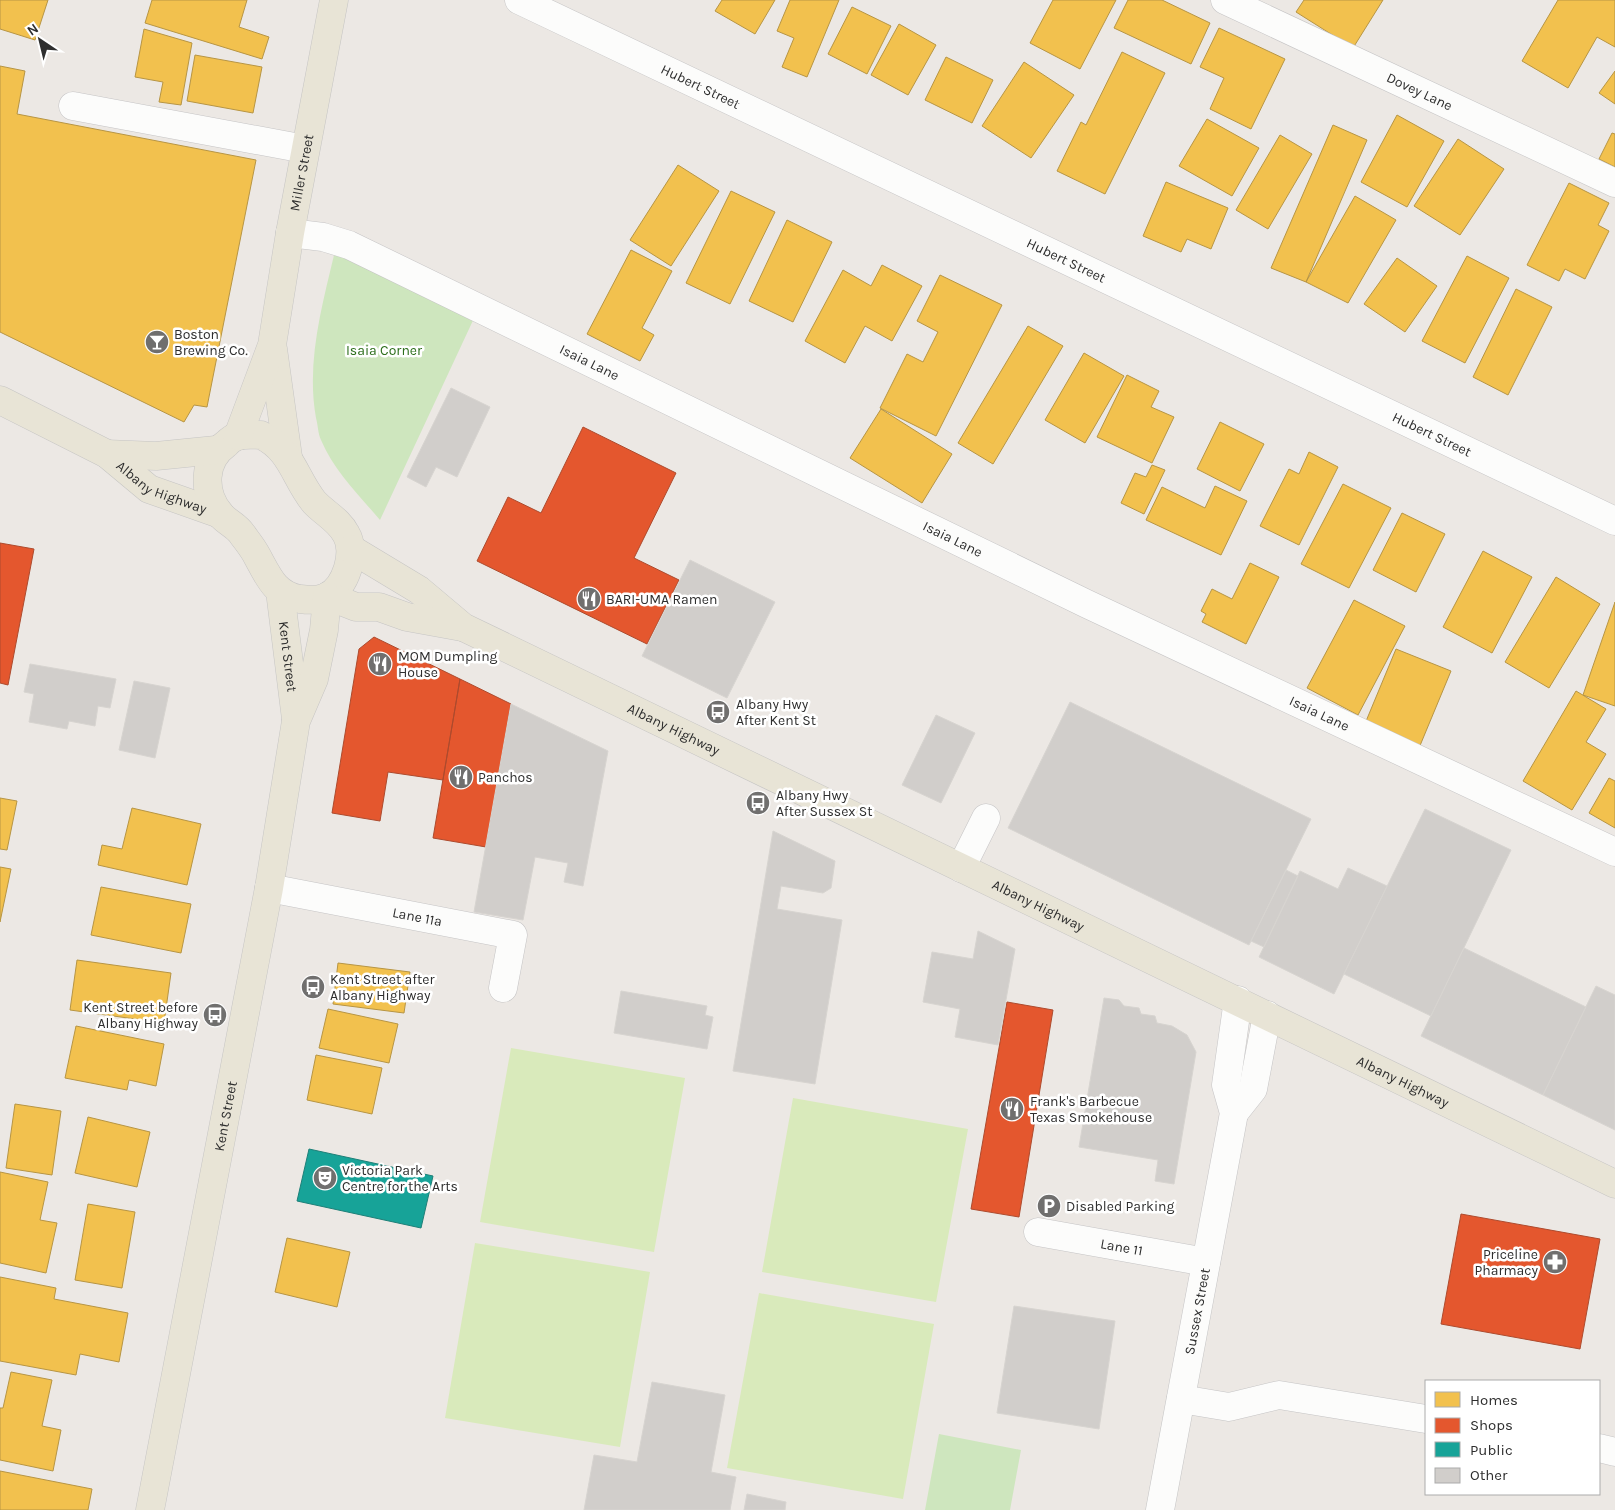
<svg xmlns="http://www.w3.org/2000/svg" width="1615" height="1510" font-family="Karla,sans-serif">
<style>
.green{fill:#cee6be}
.pitch{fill:#d9eabb}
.homes{fill:#f2c14e;stroke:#b79544}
.shops{fill:#e4572e;stroke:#ad4b2e}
.public{fill:#17a398;stroke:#1e8078}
.building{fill:#d1cecb;stroke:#d7d4d0}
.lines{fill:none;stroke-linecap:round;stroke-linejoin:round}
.minor-casing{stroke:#c5c4c5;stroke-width:29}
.major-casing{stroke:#c6c5c4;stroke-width:29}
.minor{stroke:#fcfcfb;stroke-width:28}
.major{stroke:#e8e4d6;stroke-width:28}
.labels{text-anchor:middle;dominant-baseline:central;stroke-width:5;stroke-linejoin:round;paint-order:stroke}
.street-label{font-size:14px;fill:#2e2e2e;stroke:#fff}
.poi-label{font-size:14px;fill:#2e2e2e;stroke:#fff;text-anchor:start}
.park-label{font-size:14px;fill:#2c6e1b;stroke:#fff}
</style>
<rect width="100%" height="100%" fill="#ece8e4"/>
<path class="green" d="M335,251L476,314L380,520C359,495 334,471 321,440C318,434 318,425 316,418C306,362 322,306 335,251Z
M939,1434L1021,1450L1010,1510H925Z"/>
<path class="pitch" d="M511,1048L685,1078L654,1252L480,1222Z
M793,1098L968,1129L936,1302L762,1272Z
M475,1243L650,1272L620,1447L445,1418Z
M759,1293L934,1324L903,1499L727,1468Z"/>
<path class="homes" d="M0,0H48L35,40L0,29Z
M152,0H247L239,27L269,37L262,59L145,23Z
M722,0H775L755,34L715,11Z
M790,0H839L807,77L782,67L794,38L777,31Z
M1053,0H1116L1080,69L1030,43Z
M1128,0H1162L1210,23L1191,64L1114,28Z
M1304,0H1383L1353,48L1296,12Z
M1558,0H1615V47L1597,37L1568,88L1522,61Z
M852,7L891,26L867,74L828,54Z
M899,24L936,45L908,95L871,75Z
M1219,28L1285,59L1251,129L1210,109L1224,78L1200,67Z
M144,29L192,43L181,105L159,102L163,82L135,77Z
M1122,52L1165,73L1105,194L1057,171L1081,122L1086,125Z
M195,55L262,67L253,113L187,101Z
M946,57L993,80L972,123L925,100Z
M1024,62L1074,95L1031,158L982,126Z
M0,66L25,71L17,114L256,160L207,407L194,405L184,422L0,332Z
M1615,71V104L1599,93Z
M1397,115L1444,141L1407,207L1361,182Z
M1207,119L1259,148L1232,196L1179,166Z
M1333,125L1367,140L1306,282L1271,268Z
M1612,133L1615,134V167L1599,159Z
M1280,135L1312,154L1268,229L1236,210Z
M1458,139L1504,169L1460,235L1414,206Z
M678,165L719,191L671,266L630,240Z
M1166,182L1228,208L1211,249L1187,239L1181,252L1143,236Z
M1569,183L1609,203L1598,225L1609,231L1585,279L1565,269L1559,281L1527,265Z
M731,191L775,212L730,304L686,283Z
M1355,196L1396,220L1348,303L1306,282Z
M787,220L832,242L793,322L749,301Z
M631,250L672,271L642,328L654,335L640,361L587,334Z
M1467,256L1509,278L1465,363L1422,341Z
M1397,258L1437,286L1405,332L1364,304Z
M882,265L922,286L892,341L865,326L845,363L805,341L843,270L871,286Z
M940,275L1002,305L936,436L880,408L907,354L923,362L938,332L917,321Z
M1516,289L1552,307L1508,395L1473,377Z
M1028,326L1063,346L993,464L958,443Z
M1084,353L1124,376L1085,443L1045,420Z
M1127,375L1159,391L1151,407L1174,417L1152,463L1097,437Z
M881,409L952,454L922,503L850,458Z
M1220,422L1264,444L1240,491L1197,469Z
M1309,452L1338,467L1299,545L1260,526L1289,469L1299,474Z
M1152,465L1165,470L1144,514L1121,503L1135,473L1146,477Z
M1343,484L1391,508L1349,588L1301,564Z
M1215,486L1247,501L1221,555L1146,520L1162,487L1205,508Z
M1402,513L1445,534L1416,592L1373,570Z
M1483,551L1532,577L1492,653L1443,627Z
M1250,563L1279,577L1246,644L1202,622L1206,614L1201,611L1212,589L1232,599Z
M1556,577L1600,604L1549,688L1505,662Z
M1354,600L1405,626L1358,715L1307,688Z
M1615,602V706L1583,695Z
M1396,649L1451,671L1419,748L1364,726Z
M1576,691L1606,709L1586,742L1606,754L1572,810L1523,781Z
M1609,778L1615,781V828L1589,813Z
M0,798L17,801L7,850L0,849Z
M132,808L201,824L187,885L98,865L102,845L122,849Z
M0,867L11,869L0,922Z
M101,887L191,904L181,953L91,935Z
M77,960L171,973L164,1023L70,1010Z
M338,963L410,972L404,1013L333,1004Z
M328,1009L398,1024L389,1063L319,1048Z
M76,1026L164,1044L156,1086L129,1080L127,1090L65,1078Z
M316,1055L382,1068L372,1114L307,1100Z
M15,1104L61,1111L52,1175L6,1168Z
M88,1117L150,1132L137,1187L75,1173Z
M0,1172L48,1182L40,1220L57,1223L46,1273L0,1263Z
M88,1204L135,1212L122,1288L75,1280Z
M287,1238L350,1252L337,1307L275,1292Z
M0,1277L56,1288L54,1299L128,1313L119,1362L80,1354L76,1375L0,1361Z
M11,1372L52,1380L42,1426L61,1430L53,1471L0,1460V1408H3Z
M0,1471L92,1489L88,1510H0Z"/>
<path class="shops" d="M583,427L676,473L634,558L679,580L647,644L477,561L508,497L541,513Z
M0,543L34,549L8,685L0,683Z
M374,637L460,679L443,780L388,772L380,821L332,813L359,649Z
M460,679L511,704L486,847L433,838Z
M1007,1002L1053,1010L1019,1217L971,1209Z
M1461,1214L1600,1239L1580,1349L1441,1324Z"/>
<path class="public" d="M309,1149L433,1176L421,1228L297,1201Z"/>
<path class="building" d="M451,388L490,407L457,477L436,467L426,487L407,477Z
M690,560L775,602L727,698L642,656Z
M30,664L116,679L110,708L98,706L95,726L69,721L67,729L29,722L34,694L24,692Z
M134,681L170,688L155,758L119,750Z
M1070,702L1311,819L1249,945L1008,828Z
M511,704L608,751L583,886L564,882L568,863L535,857L523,920L474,912Z
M936,715L975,733L941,803L902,785Z
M1425,809L1511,850L1431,1016L1344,974Z
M773,831L835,861L831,888L823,893L781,886L777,909L842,920L815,1084L733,1071Z
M1348,868L1387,886L1334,994L1259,957L1300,871L1338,889Z
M1286,870L1298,876L1264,947L1251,941Z
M978,931L1015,949L998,1045L955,1037L960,1009L923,1002L932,952L973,959Z
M1464,948L1586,1007L1543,1095L1421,1036Z
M1596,986L1615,995V1130L1543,1095Z
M621,991L707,1006L705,1015L713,1017L707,1049L614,1033Z
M1104,998L1119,1000L1124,1006L1139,1008L1141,1014L1155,1016L1157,1023L1172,1026L1187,1035L1196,1052L1174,1184L1155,1181L1158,1160L1079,1147Z
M1014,1306L1115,1321L1099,1429L997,1413Z
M652,1382L725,1395L711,1472L736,1477L730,1510H584L594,1455L637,1462Z
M747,1494L786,1502L785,1510H744Z"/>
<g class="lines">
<g class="minor-casing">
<g id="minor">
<path id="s1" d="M519,0L1615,521"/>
<path id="s2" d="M1225,0L1615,183"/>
<path d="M73,106L305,149"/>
<path id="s3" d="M290,233L323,237L349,245L1087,604L1615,852"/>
<path d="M961,868L986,818"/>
<path id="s4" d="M269,888L513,935L503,988"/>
<path d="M1234,1113L1253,1089L1267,1015"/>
<path id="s5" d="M1038,1232L1206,1262"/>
<path d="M1181,1399L1229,1407L1279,1395L1426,1419"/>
<path d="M1599,1448L1615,1452"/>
<path id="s6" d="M1160,1510L1234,1113L1226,1085L1238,1000"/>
</g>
</g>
<g class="major-casing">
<g id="major">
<path d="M273,349L288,457"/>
<path id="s7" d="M0,400L107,454L149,489L220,514"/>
<path d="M261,435C292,450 294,477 314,502C324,513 339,520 346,534C357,552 346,588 326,597C318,601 308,600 300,599C275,595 268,576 257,556C253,548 247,541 242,534C236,525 226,522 220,514C202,492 203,460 226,444C229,441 234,437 238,436C245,434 254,435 261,435Z"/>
<path id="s8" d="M238,436L272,345L290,233L334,0"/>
<path d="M107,454L156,456L216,450"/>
<path id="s9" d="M351,549L419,590L463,627L1615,1184"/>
<path id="s10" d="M280,591L296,719"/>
<path d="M328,596L356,607H379L407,617L462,627"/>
<path id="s11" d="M150,1510L269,888L296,721L314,679L324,630L327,597"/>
</g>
</g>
<use href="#minor" class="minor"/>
<use href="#major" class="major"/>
</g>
<defs>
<g id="bar-disc" transform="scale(1.25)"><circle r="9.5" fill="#706f6e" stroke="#fff"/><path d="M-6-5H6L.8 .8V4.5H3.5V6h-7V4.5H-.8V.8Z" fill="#fff"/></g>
<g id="restaurant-disc" transform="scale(1.25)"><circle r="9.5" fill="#706f6e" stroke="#fff"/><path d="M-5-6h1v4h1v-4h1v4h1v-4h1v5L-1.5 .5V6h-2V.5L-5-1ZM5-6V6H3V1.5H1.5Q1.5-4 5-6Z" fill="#fff"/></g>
<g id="bus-disc" transform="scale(1.25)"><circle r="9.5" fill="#706f6e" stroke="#fff"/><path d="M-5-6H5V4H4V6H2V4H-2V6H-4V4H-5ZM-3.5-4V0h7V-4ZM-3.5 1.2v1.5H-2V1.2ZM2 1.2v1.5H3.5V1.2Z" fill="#fff"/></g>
<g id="theatre-disc" transform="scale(1.25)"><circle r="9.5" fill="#706f6e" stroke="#fff"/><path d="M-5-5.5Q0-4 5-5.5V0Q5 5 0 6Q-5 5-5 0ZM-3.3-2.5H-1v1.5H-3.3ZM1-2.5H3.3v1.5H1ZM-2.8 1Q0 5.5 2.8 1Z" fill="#fff"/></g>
<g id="parking-disc" transform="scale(1.25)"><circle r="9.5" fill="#706f6e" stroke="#fff"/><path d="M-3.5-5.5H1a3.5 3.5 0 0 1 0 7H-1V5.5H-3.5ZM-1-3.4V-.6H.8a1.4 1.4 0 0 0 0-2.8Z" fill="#fff"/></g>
<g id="pharmacy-disc" transform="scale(1.25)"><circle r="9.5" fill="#706f6e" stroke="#fff"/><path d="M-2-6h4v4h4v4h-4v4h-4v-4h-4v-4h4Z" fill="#fff"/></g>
</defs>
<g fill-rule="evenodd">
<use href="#bar-disc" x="157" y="342"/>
<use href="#restaurant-disc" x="589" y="599"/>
<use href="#restaurant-disc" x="380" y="664"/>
<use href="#bus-disc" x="718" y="712"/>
<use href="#restaurant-disc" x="461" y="777"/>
<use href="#bus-disc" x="758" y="803"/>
<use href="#bus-disc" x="313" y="987"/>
<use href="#bus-disc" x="215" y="1015"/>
<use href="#restaurant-disc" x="1012" y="1109"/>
<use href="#theatre-disc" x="325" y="1178"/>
<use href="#parking-disc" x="1049" y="1206"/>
<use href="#pharmacy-disc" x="1555" y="1262"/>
</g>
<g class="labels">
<g class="street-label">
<text stroke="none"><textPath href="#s1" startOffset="201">Hubert Street</textPath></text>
<text stroke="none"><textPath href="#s2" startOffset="215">Dovey Lane</textPath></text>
<text stroke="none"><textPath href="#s8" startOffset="272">Miller Street</textPath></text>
<text stroke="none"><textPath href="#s1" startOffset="606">Hubert Street</textPath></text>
<text stroke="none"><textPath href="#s3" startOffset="328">Isaia Lane</textPath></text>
<text stroke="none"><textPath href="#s1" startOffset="1011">Hubert Street</textPath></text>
<text stroke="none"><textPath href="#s7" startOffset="185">Albany Highway</textPath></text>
<text stroke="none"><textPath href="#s3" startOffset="732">Isaia Lane</textPath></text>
<text stroke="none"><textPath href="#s10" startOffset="66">Kent Street</textPath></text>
<text stroke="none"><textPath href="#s3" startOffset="1138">Isaia Lane</textPath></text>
<text stroke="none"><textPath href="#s9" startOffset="371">Albany Highway</textPath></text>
<text stroke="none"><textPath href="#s9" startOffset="776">Albany Highway</textPath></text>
<text stroke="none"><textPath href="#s4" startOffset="151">Lane 11a</textPath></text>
<text stroke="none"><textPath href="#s9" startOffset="1181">Albany Highway</textPath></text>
<text stroke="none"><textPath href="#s11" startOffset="401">Kent Street</textPath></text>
<text stroke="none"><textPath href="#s5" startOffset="85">Lane 11</textPath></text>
<text stroke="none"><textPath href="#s6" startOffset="202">Sussex Street</textPath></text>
</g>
<g class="poi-label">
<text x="174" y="334">Boston<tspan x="174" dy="16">Brewing Co.</tspan></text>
<text x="606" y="599">BARI-UMA Ramen</text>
<text x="398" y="656">MOM Dumpling<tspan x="398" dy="16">House</tspan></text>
<text x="736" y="704">Albany Hwy<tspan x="736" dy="16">After Kent St</tspan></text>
<text x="478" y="777">Panchos</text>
<text x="776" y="795">Albany Hwy<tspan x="776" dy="16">After Sussex St</tspan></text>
<text x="330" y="979">Kent Street after<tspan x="330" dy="16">Albany Highway</tspan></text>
<text x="198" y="1007" text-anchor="end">Kent Street before<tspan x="198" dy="16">Albany Highway</tspan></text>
<text x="1030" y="1101">Frank's Barbecue<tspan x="1030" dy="16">Texas Smokehouse</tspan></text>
<text x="342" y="1170">Victoria Park<tspan x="342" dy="16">Centre for the Arts</tspan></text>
<text x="1066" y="1206">Disabled Parking</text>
<text x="1538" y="1254" text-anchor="end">Priceline<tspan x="1538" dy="16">Pharmacy</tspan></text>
</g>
<g class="park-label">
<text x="384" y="350">Isaia Corner</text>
</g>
</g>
<rect x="1425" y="1380" width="175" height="115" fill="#ffffff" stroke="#ababab"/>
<rect x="1435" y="1392" width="25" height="15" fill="#f2c14e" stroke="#ababab"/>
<text x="1470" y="1405" font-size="15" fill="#2e2e2e">Homes</text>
<rect x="1435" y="1418" width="25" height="15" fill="#e4572e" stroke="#ababab"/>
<text x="1470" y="1430" font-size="15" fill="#2e2e2e">Shops</text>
<rect x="1435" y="1442" width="25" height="15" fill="#17a398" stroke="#ababab"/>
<text x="1470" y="1455" font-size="15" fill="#2e2e2e">Public</text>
<rect x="1435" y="1468" width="25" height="15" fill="#d1cecb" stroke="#ababab"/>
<text x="1470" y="1480" font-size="15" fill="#2e2e2e">Other</text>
<g transform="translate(40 40) rotate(325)" stroke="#ffffff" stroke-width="4" paint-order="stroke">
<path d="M0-4L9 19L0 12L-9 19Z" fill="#2e2e2e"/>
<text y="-8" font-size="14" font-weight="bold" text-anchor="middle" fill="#2e2e2e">N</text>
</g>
</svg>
